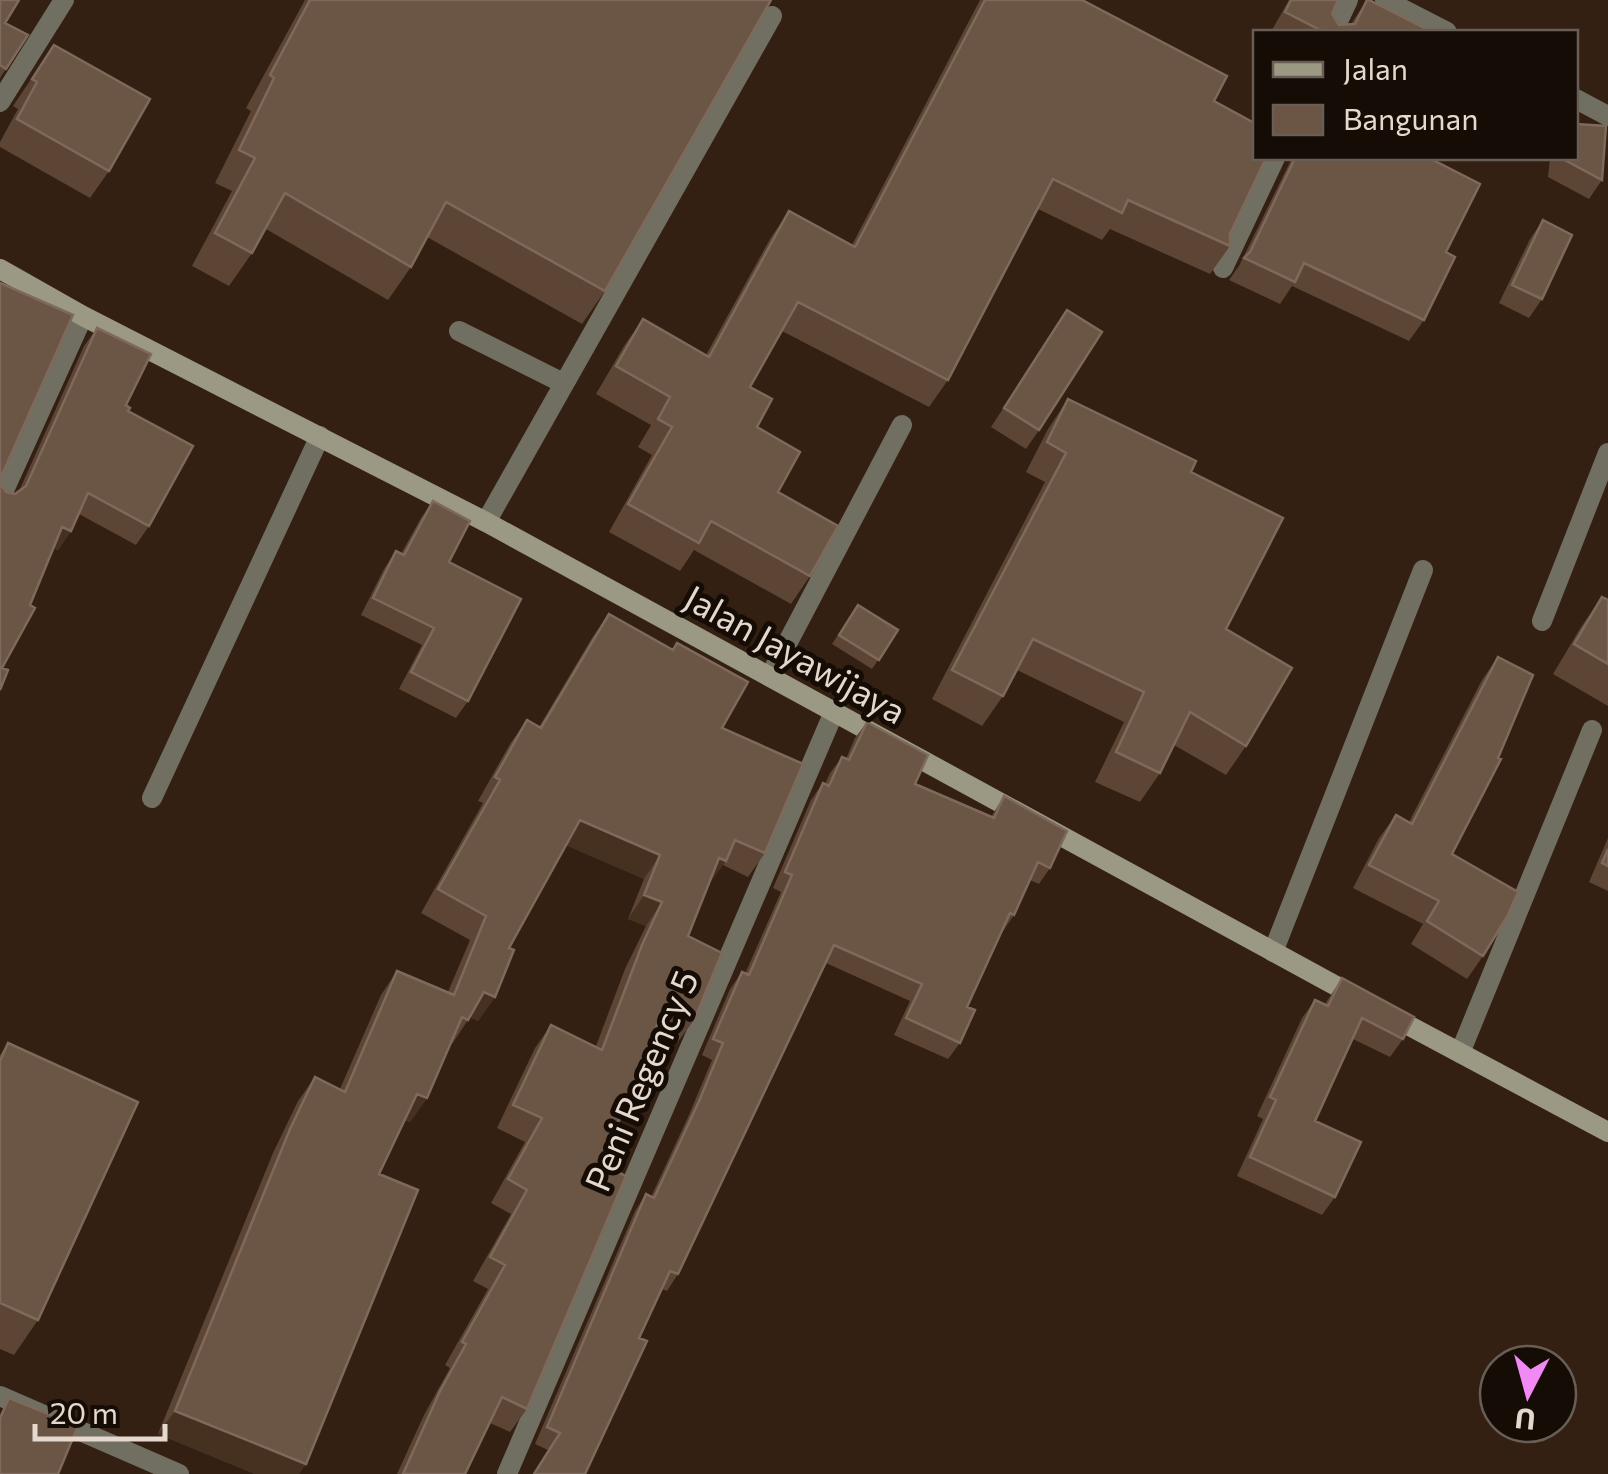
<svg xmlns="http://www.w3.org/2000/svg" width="1608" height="1474" font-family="Commissioner,sans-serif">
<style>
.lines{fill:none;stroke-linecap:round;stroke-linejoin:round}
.service{stroke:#706f62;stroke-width:20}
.minor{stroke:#706f62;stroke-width:20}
.secondary{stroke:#9b9884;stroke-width:20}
.wall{fill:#5c4535}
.shaded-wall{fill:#463020}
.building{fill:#6b5545;stroke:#7e695b;stroke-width:2.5}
.labels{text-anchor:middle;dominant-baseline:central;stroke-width:10;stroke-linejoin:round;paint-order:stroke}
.street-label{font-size:35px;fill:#e5d8cf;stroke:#150c06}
</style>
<rect width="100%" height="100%" fill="#332012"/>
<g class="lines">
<path class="service" d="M1333,32L1348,0
M0,102L64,0
M1223,268L1275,158
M459,331L563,383
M486,522L772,16
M770,676L902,425
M152,798L320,436
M1273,952L1423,570"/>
<path class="minor" d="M1385,0L1447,32
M1576,99L1608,116
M0,499L83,316
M1542,621L1608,453
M1460,1053L1592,730
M0,1396L179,1474
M507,1474L834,712"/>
<path class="secondary" d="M0,269L83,316L486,522L1360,999
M1389,1015L1608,1132"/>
</g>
<path class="wall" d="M0,0L5,23L28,35L0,78Z
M305,0H771L605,291L582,324L427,237L411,267L388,300L266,229L252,253L229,286L192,266L232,191L215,183L251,111L246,108Z
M980,0H1082L1214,101L1230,234V246L1210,274L1110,229L1102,240L1038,209L948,380L929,407L782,331L750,387L757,427L778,492L810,576L791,604L694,550L680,571L609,532L652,455L638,447L651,425L596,394L624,346L643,319L706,355L770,239L789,211L852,245Z
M1289,0H1338L1332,14L1339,25L1351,24L1367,0L1432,32H1276L1272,30Z
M54,45L109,171L90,198L0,147V142L18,109L13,106Z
M1292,158H1429L1446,252L1424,320L1409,341L1292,286L1280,304L1229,280L1239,266Z
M1550,158H1576L1602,180L1589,199L1548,177Z
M1543,220L1542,299L1529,318L1499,303L1530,239Z
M1067,310L1039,430L1026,449L991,427Z
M97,328L128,411L149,526L136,545L79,514L71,531L58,550L54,548L2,668L6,492L15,494L19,491L84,346Z
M1068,399L1191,472L1226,629L1246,746L1226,775L1174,745L1160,773L1140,802L1095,782L1124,722L1017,670L1003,696L982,726L932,699L1045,482L1026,472L1048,429Z
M433,501L449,562L468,701L456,718L399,689L422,645L361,615L384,569L396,551L401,554L421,518Z
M1602,597L1608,600V706L1553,674L1581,627Z
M858,605L898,630L872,669L832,644Z
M609,614L672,649L677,643L722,728L765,853L748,877L723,865L708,884L688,936L694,1020L677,1043L654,1033L599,1163L527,1409L510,1432L490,1423L465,1474H397L424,1415L450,1368L445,1365L488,1289L473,1281L511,1214L491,1203L525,1142L497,1128L535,1048L551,1025L596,1046L625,969L646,926L628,919L644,879L566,845L509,948L495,997L478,1021L470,1017L452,1044L450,1043L427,1098L410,1122L405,1120L379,1174L306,1464L299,1474H255L158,1434L273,1153L298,1101L315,1077L340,1089L381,995L397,971L448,992L470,940L421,913L483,803L478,801L510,744L527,720L539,727L592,638Z
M1498,657L1452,854L1483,956L1467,979L1411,944L1423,924L1353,888L1379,838L1396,815L1409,822L1482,680Z
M867,722L915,784L991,817L1004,796L1050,868L1039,884L1030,880L1014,915L1003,931L967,1007L960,1043L948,1059L894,1035L910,1001L826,963L678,1274L667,1291L662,1289L639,1338L585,1474H533L548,1450L535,1444L635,1211L646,1194L651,1197L689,1115L712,1060L702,1055L730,989L742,972L745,974L781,892L773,888L811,800L823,783L825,784L830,773L842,757L846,759L855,738Z
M1608,838V891L1589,882Z
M1342,978L1403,1039L1390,1057L1353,1039L1315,1121L1335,1197L1322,1215L1237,1176L1263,1119L1257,1116L1302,1018L1315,1000L1325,1004Z
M8,1043L38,1320L14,1355L0,1349V1055Z"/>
<path class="shaded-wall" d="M62,527L71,531L58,550L49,546Z
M580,820L660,855L644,879L563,844Z
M719,858L726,861L709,884L702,881Z
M644,895L662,902L646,926L628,919Z
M484,992L495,997L478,1021L467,1016Z
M417,1094L427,1098L410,1122L400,1118Z
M175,1411L306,1464L299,1474H255L158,1434Z"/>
<path class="building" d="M0,0H19L5,23L28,35L6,69L0,65Z
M310,0H771L605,291L446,202L411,267L285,193L252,253L215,233L255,158L239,150L274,78L270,75Z
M985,0H1082L1227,76L1214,101L1256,124V158H1266L1230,234V246L1128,200L1122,213L1053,179L948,380L798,302L750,387L772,399L757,427L800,452L778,492L838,526L810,576L711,521L699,543L628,504L672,427L658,419L670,397L616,366L643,319L709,357L789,211L855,247Z
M1291,0H1338L1332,14L1339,25L1355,24L1367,0H1369L1432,32H1324L1285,12Z
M54,45L150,99L109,171L17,119L37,82L32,79Z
M1576,124L1606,126L1602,180L1561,158H1576Z
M1295,158H1429L1480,184L1446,252L1455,257L1424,320L1304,263L1295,282L1244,258L1250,252Z
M1543,220L1572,235L1542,299L1512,285Z
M0,283L73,315L0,479Z
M1067,310L1102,332L1039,430L1004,408Z
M97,328L151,354L126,405L130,408L128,411L193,446L149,526L88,493L71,531L62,527L30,605L35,608L2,668L8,670L0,690V483L6,492L15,494L26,486Z
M1068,399L1196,461L1191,472L1283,518L1226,629L1292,668L1246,746L1190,712L1160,773L1116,752L1144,692L1033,639L1003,696L952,670L1066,453L1047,442Z
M433,501L470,521L449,562L521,599L468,701L411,672L434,628L373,598L396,551L404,555Z
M1602,597L1608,600V664L1574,644Z
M858,605L898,630L879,660L839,635Z
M609,614L673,650L677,643L748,682L722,728L803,764L765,853L735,840L726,861L719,858L688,936L722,953L694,1020L665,1006L630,1092L632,1093L599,1163L626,1176L527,1409L502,1397L465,1474H403L440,1391L466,1344L462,1342L505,1265L490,1257L527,1190L508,1179L542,1118L513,1105L551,1025L602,1050L642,945L662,902L644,895L660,855L580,820L509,948L514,950L495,997L484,992L468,1020L462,1017L427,1098L417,1094L379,1174L418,1190L306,1464L175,1411L290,1129L315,1077L345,1092L397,971L454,995L486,916L438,889L500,780L495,777L527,720L541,728Z
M1498,657L1533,675L1498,758L1501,759L1452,854L1518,892L1508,915L1483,956L1427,921L1439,901L1369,865L1396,815L1412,824Z
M867,722L928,755L915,784L994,818L1004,796L1067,831L1050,868L1038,862L1014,915L1010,913L967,1007L975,1010L960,1043L906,1018L922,984L834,945L678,1274L670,1271L639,1338L647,1341L585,1474H534L560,1433L547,1427L646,1194L654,1198L700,1099L723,1043L713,1039L742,972L749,975L792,875L785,872L823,783L829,786L842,757L849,760Z
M1608,849V866L1602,863Z
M1342,978L1414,1017L1403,1039L1362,1018L1315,1121L1361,1142L1335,1197L1250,1157L1276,1100L1270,1097L1315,1000L1328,1006Z
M8,1043L138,1102L38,1320L0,1303V1061Z
M9,1398L78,1426L58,1474H0V1418Z"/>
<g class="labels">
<g class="street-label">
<text transform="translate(796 653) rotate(29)">Jalan Jayawijaya</text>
<text transform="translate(640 1080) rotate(-67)">Peni Regency 5</text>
</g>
</g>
<rect x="1253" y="30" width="325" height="130" fill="#150c06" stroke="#685e56" stroke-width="2.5"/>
<rect x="1273" y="62" width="50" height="15" fill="#9b9884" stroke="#685e56" stroke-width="2.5"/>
<text x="1343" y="80" font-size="30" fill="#e5d8cf">Jalan</text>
<rect x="1273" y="105" width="50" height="30" fill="#6b5545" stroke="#685e56" stroke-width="2.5"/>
<text x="1343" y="130" font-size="30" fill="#e5d8cf">Bangunan</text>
<g transform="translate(1528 1394) rotate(186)"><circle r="48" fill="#150c06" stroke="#685e56" stroke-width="2.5"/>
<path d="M0-8L18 38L0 25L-18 38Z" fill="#f18af4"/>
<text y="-15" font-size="28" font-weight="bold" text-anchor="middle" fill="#e5d8cf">U</text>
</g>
<path d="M35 1424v15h130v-15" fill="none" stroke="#e5d8cf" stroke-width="5"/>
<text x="50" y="1424" font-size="30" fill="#e5d8cf" stroke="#150c06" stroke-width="8" paint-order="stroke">20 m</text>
</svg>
